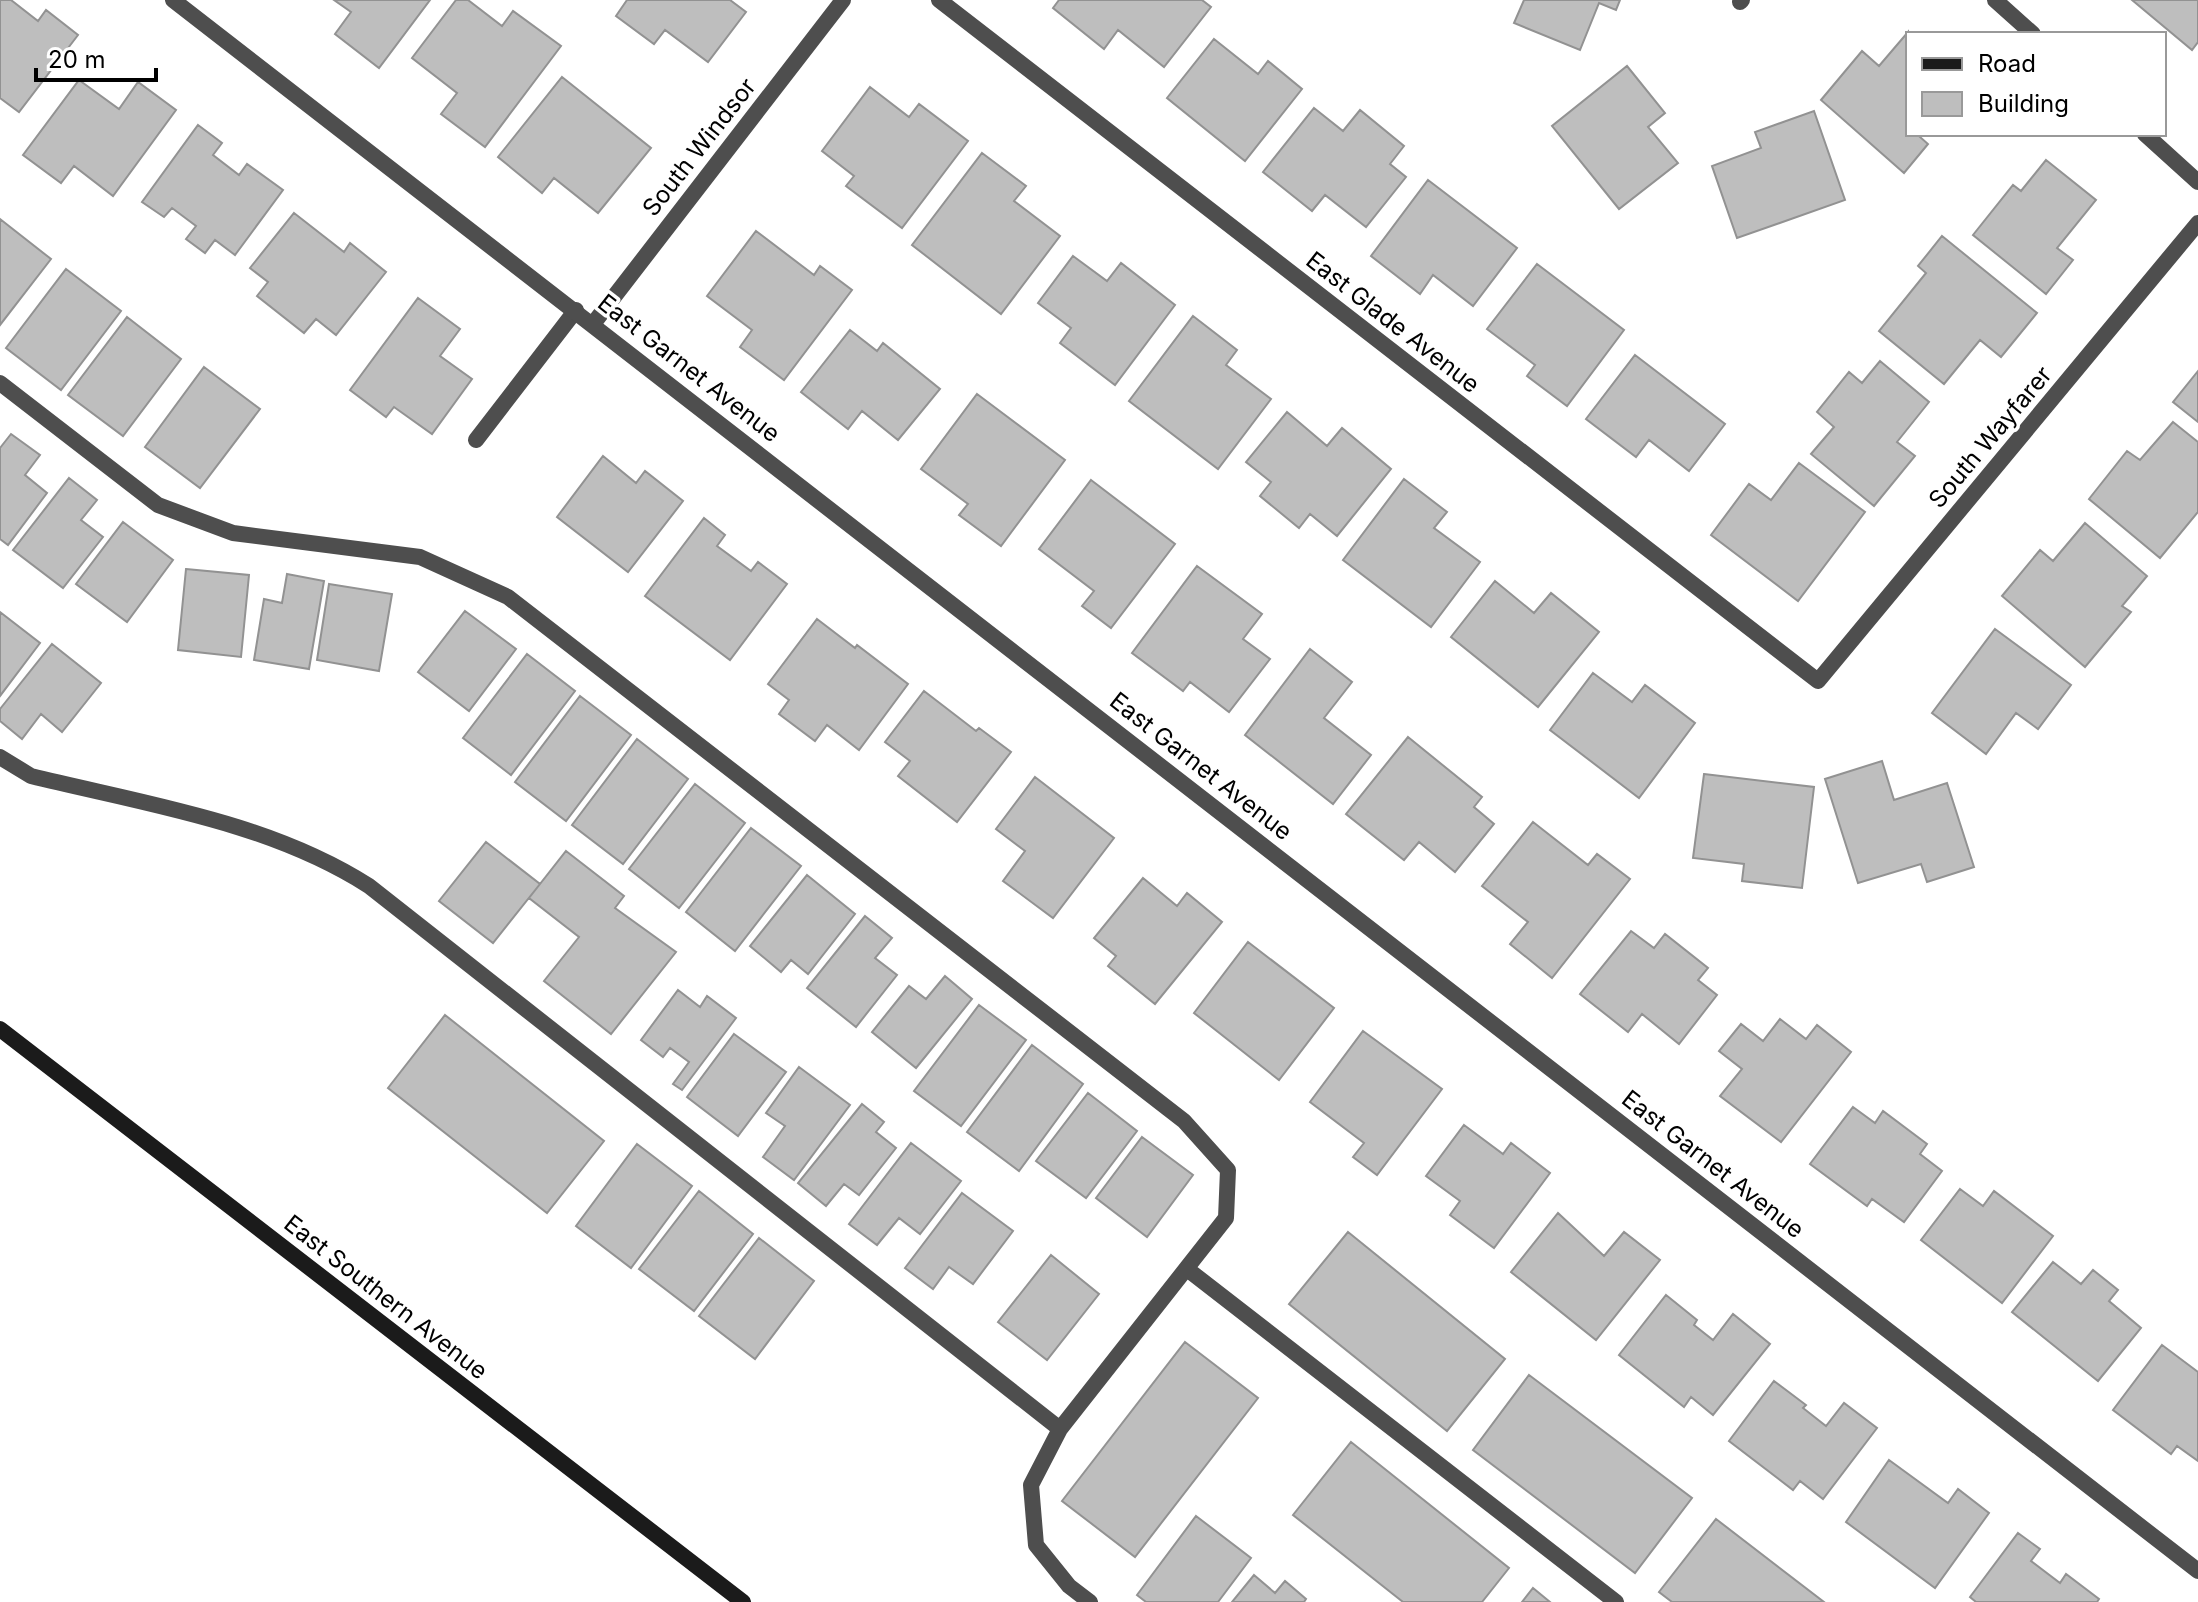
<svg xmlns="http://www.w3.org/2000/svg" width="2198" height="1602" font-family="Inter,sans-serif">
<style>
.building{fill:#bebebe;stroke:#929292;stroke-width:2}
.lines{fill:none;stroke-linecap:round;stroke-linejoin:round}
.service{stroke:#4e4e4e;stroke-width:16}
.minor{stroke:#4e4e4e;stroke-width:16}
.secondary{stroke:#1b1b1b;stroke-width:16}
.labels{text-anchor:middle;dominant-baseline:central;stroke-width:7;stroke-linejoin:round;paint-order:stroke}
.street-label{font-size:24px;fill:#000;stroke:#fff}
</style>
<rect width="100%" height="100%" fill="#fff"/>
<path class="building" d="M0,0H11L38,21L46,10L78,35L19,112L0,98Z
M334,0H430L379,68L335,34L351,12Z
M456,0H468L502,26L513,11L561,46L485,147L441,114L457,93L412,58Z
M627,0H730L746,12L708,62L665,30L654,44L616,16Z
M1059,0H1202L1211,7L1164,67L1118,30L1104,49L1053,8Z
M1524,0H1620L1616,10L1599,3L1580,50L1514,23Z
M2132,0H2198V42L2192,50Z
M1908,32V134H1923L1920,137L1928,144L1904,173L1821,100L1862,51L1879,66Z
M1214,39L1258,74L1268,61L1302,89L1245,161L1167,98Z
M1627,66L1665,113L1648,127L1678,163L1619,209L1552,126Z
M562,77L651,148L598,213L554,178L542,193L498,157Z
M79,80L119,109L138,82L176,110L113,196L74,166L61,183L23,155Z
M870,87L909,117L919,104L968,141L902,228L846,186L854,176L822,151Z
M1314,108L1343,131L1360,110L1404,146L1390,164L1406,177L1366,227L1325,195L1312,211L1263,172Z
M1814,111L1845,200L1737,238L1712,166L1761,148L1755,132Z
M198,125L222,143L213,155L239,175L247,164L283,190L235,255L215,240L205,253L186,239L196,226L172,208L164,217L142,202Z
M982,153L1026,186L1014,201L1060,236L1001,314L912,245Z
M2046,160L2096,200L2057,248L2073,260L2046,294L1973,235L2013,185L2021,191Z
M1428,180L1517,248L1473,306L1433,275L1420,294L1371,256Z
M294,213L344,252L350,243L386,272L336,335L316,319L304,333L257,296L268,282L250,268Z
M0,219L51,259L0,325Z
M756,231L814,275L820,266L852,290L784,380L740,347L752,330L707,296Z
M1942,236L2037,313L2001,357L1980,340L1944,384L1879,331L1926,273L1918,266Z
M1073,256L1107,281L1121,263L1175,305L1115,385L1060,343L1071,328L1038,303Z
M1537,264L1624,330L1567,406L1527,376L1535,365L1487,329Z
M66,269L121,311L61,390L6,348Z
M418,298L460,329L440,356L472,379L432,434L394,407L386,417L350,390Z
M1193,316L1237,350L1226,365L1271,399L1218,469L1129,401Z
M127,317L181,359L123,436L68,395Z
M850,330L877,351L883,343L940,389L898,440L862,411L848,429L801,392Z
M1635,355L1725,424L1689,471L1649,440L1636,457L1586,419Z
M1880,361L1929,402L1897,442L1915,456L1874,506L1811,454L1834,427L1817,412L1849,372L1862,383Z
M204,367L260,409L200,488L145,447Z
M2198,371V422L2173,402Z
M977,394L1065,460L1001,546L959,515L968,504L921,469Z
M1287,412L1327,446L1342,428L1391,469L1337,536L1310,514L1299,528L1260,496L1271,482L1246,462Z
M2173,422L2198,442V512L2160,558L2089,499L2127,451L2140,460Z
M11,434L40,455L25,475L47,493L8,545L0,539V448Z
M603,456L636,483L645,471L683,501L628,572L557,517Z
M1799,463L1865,512L1798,601L1711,535L1749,484L1771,500Z
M69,478L97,500L81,520L103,537L63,588L13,550Z
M1404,479L1447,512L1434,528L1480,562L1431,627L1343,560Z
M1091,480L1175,544L1111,628L1082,606L1094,591L1039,549Z
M704,518L725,535L717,546L751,571L758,562L787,584L730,660L645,596Z
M123,522L173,560L127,622L76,584Z
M2085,523L2147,576L2122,606L2131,612L2085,667L2002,596L2040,550L2053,561Z
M1197,566L1262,614L1243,639L1270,659L1229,712L1190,682L1183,691L1132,653Z
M186,569L249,575L241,657L178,650Z
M287,574L324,581L309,669L254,660L264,599L282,603Z
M1495,581L1534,613L1551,593L1599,632L1538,707L1451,637Z
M329,584L392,594L379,671L317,660Z
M465,611L516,649L469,711L418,672Z
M0,612L40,643L0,696Z
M817,619L855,648L857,645L908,684L859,750L827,725L815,741L779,714L789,700L768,684Z
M1995,629L2071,685L2038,729L2016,713L1986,754L1932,713Z
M52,644L101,683L62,732L41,714L22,739L0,721V709Z
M1310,649L1352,682L1324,718L1371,755L1333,804L1245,735Z
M527,654L575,691L511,775L463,738Z
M1593,673L1632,702L1645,685L1695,723L1639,798L1550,730Z
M924,691L976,731L979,728L1011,752L957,822L898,776L910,761L885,742Z
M580,696L631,735L566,821L515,782Z
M1408,737L1482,797L1474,807L1494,824L1455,872L1419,842L1404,860L1346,814Z
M637,739L688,779L623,864L572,825Z
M1882,761L1894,800L1947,783L1974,867L1927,882L1921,864L1858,883L1825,779Z
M1704,774L1814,787L1802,888L1742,881L1744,864L1693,858Z
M1035,777L1114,838L1053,918L1003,881L1025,851L996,829Z
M695,784L745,823L679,908L629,869Z
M1533,822L1588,865L1597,854L1630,879L1552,978L1510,944L1528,922L1482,886Z
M751,828L801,866L735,951L686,912Z
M486,842L540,884L493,943L439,901Z
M566,851L624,896L615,908L676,952L611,1034L544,981L579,937L529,898Z
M807,875L855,914L808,974L791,960L781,972L750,946Z
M1143,878L1177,906L1187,893L1222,922L1155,1004L1108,966L1116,956L1094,938Z
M865,916L892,938L875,958L897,975L856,1027L807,988Z
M1631,931L1654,948L1665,934L1708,968L1698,980L1717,995L1679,1044L1642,1014L1628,1032L1580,994Z
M1248,942L1334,1008L1279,1080L1194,1013Z
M945,976L972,999L916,1068L872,1032L909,986L926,999Z
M678,990L700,1007L707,996L736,1018L682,1090L673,1084L689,1062L670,1048L663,1057L641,1040Z
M979,1005L1026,1040L961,1126L914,1091Z
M445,1015L604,1141L547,1213L388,1088Z
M1780,1019L1806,1039L1817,1025L1851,1052L1781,1142L1720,1096L1742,1069L1719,1051L1741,1024L1763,1041Z
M1363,1031L1442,1089L1377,1175L1353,1157L1364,1143L1310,1102Z
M734,1034L786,1072L738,1136L687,1097Z
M1032,1045L1083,1084L1019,1171L967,1132Z
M799,1067L850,1105L794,1180L763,1157L785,1126L766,1113Z
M1088,1093L1137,1131L1086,1198L1036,1161Z
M862,1104L884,1122L876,1132L896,1148L859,1195L844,1184L826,1206L798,1183Z
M1853,1107L1875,1123L1883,1111L1927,1144L1920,1154L1942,1171L1904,1222L1872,1199L1867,1206L1810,1164Z
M1464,1125L1503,1154L1511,1143L1550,1173L1494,1248L1450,1215L1460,1201L1426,1176Z
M1142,1137L1193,1175L1147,1237L1096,1198Z
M911,1143L961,1181L920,1234L899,1218L877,1245L849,1224Z
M637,1144L692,1186L631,1268L576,1226Z
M1960,1189L1983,1206L1994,1191L2053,1236L2002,1303L1921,1240Z
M699,1191L753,1234L694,1311L639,1269Z
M962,1193L1013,1231L973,1284L949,1267L933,1289L905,1268Z
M1558,1213L1604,1256L1624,1232L1660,1260L1596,1340L1511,1272Z
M1348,1232L1505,1359L1447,1431L1289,1304Z
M759,1238L814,1281L755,1359L699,1316Z
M1051,1255L1099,1294L1047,1360L998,1322Z
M2053,1262L2081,1284L2093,1270L2118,1290L2109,1301L2141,1328L2098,1381L2012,1312Z
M1666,1295L1697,1320L1694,1325L1713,1340L1733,1314L1770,1344L1713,1415L1691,1397L1684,1407L1619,1355Z
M1185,1342L1258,1398L1135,1557L1062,1501Z
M2162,1345L2198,1372V1461L2177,1446L2171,1454L2113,1410Z
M1529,1375L1692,1498L1635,1573L1473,1450Z
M1774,1381L1806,1405L1803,1408L1826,1426L1844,1403L1877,1428L1823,1499L1800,1481L1793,1490L1729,1441Z
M1351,1442L1509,1568L1482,1602H1403L1293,1515Z
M1889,1460L1948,1503L1958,1489L1989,1513L1935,1588L1846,1522Z
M1196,1516L1251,1558L1218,1602H1146L1137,1595Z
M1716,1519L1824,1602H1672L1659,1592Z
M2018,1533L2040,1549L2031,1561L2060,1583L2066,1574L2099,1599L2097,1602H1976L1970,1597Z
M1254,1575L1275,1593L1285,1581L1306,1599L1304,1602H1232Z
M1533,1588L1550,1602H1522Z"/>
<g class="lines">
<path class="service" d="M0,383L158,505L233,533L420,557L508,597L1184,1121L1228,1170L1226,1218L1060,1429L1031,1485L1036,1545L1069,1586L1090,1602
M476,440L576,310
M0,757L31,776C145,804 269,822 369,886L1060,1429
M1187,1269L1616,1602"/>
<path class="minor" d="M173,0L2198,1571
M939,0L1818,681L2198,223
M1995,0L2033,34
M1740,2L1742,0
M2145,134L2198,182
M593,324L843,0"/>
<path class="secondary" d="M0,1029L743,1602"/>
</g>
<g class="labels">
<g class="street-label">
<text transform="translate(699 147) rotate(-52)">South Windsor</text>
<text transform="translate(1393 322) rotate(38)">East Glade Avenue</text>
<text transform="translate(689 368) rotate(38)">East Garnet Avenue</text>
<text transform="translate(1990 437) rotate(-50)">South Wayfarer</text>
<text transform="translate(1201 766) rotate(38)">East Garnet Avenue</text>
<text transform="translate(1713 1164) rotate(38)">East Garnet Avenue</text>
<text transform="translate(386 1297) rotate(38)">East Southern Avenue</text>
</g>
</g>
<rect x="1906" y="32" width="260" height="104" fill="#ffffff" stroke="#999999" stroke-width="2"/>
<rect x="1922" y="58" width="40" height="12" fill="#1b1b1b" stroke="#999999" stroke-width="2"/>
<text x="1978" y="72" font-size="24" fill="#000000">Road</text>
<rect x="1922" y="92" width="40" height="24" fill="#bebebe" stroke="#999999" stroke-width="2"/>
<text x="1978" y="112" font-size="24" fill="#000000">Building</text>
<path d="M36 68v12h120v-12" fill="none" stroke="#000000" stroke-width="4"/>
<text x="48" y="68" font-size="24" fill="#000000" stroke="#ffffff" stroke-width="6" paint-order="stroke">20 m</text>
</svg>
